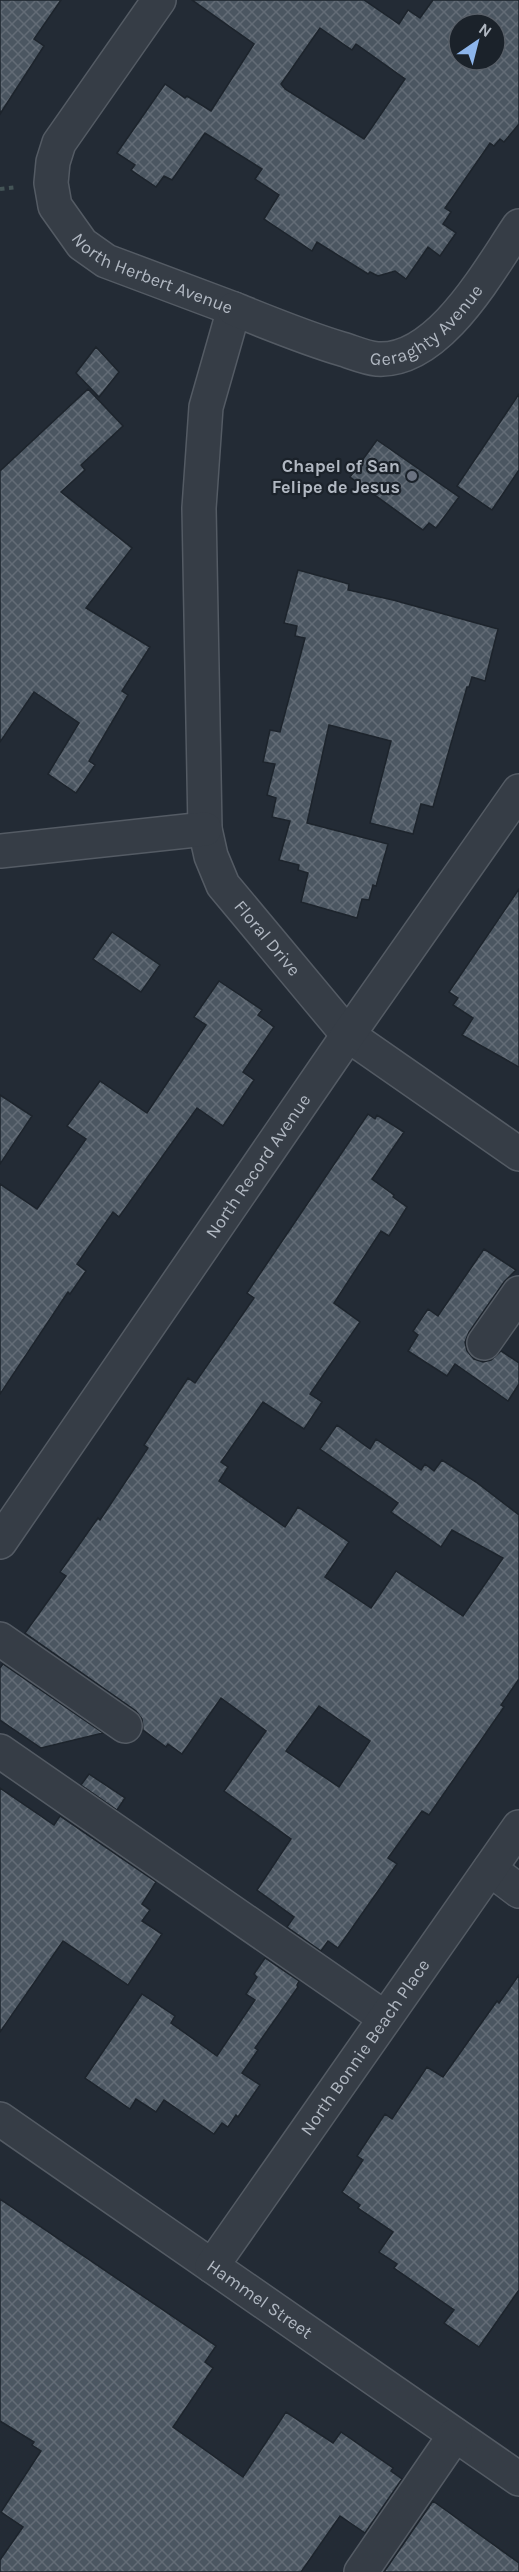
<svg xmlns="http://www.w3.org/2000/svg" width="519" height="2572" font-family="Karla,sans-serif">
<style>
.building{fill:url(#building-cross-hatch);stroke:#1d242c;stroke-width:1.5;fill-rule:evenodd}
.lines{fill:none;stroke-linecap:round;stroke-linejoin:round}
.minor-casing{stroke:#545b64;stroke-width:36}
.path{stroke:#445456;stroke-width:4;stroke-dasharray:4.5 4.5;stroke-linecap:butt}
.minor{stroke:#363d46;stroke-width:33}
.worship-dot{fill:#6b7280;stroke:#1b222a;stroke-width:2}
.labels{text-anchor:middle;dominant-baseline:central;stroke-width:4.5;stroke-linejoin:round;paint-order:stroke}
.street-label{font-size:18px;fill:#b1b8c2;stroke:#1b222a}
.poi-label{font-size:18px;font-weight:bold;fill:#b1b8c2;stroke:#1b222a;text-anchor:end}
</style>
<defs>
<pattern id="building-cross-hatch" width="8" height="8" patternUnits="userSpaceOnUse" patternTransform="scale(1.5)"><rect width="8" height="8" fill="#4b5661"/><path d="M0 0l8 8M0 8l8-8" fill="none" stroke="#636c76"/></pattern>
</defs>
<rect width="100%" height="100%" fill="#232b35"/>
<path class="building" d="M0,0H61L34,39L44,46L0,114Z
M192,0H364L399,24L408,10L420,18L433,0H519V124L504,142L500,139L494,146L490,143L445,208L451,212L443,224L456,233L440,256L428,247L406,279L395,271L378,276L370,272L368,274L317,242L312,251L264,219L279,195L255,179L262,169L205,133L172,180L164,176L156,187L131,170L135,165L117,153L165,84L185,98L187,96L211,111L254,44ZM459,24H495V60H459ZM320,28L352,50L356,44L405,79L364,139L285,89L281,84Z
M96,347L119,372L99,397L76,373Z
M88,389L123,426L81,465L85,470L61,492L132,548L86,608L150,647L122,691L128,695L89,761L95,765L76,793L48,774L79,723L34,692L0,742V471Z
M519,394V470L492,510L457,486Z
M377,440L459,497L436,528L429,523L423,530L350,477Z
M298,570L349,584L348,590L393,600L498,629L485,681L472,677L469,687H467L433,807L421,804L413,834L370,823L391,741L329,725L307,823L388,844L376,886L373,885L369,900L362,899L357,918L301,902L308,873L298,870L299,865L279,860L290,821L272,817L276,798L267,795L275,764L263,762L270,730L280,732L305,638L295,636L297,626L284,623Z
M519,889V1067L462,1035L473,1018L453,1005L458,998L449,992Z
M112,932L160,965L141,992L93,959Z
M219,981L262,1010L258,1015L274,1027L243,1072L254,1080L223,1126L197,1108L119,1217L113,1212L77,1264L86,1271L70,1294L68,1292L0,1394V1184L37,1209L86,1139L67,1126L100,1081L147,1113L206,1025L194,1017Z
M0,1095L32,1116L0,1164Z
M368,1114L375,1119L377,1115L404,1132L372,1179L394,1195L393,1197L407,1207L389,1236L381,1231L334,1303L360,1322L310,1394L322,1402L304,1429L263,1402L221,1462L228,1467L219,1481L285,1527L298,1507L349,1542L325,1577L371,1608L396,1571L463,1616L503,1558L452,1530L441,1547L391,1512L398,1503L320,1449L337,1425L370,1449L376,1439L421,1470L425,1464L434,1471L442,1460L476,1482L519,1515V1679L501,1705L504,1707L429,1815L422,1811L388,1858L397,1864L338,1948L328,1941L321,1951L287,1927L294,1917L257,1890L291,1839L224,1791L266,1731L221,1698L182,1754L168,1744L166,1747L143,1730L142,1719L136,1711L25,1633L66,1576L60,1572L98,1518L100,1520L148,1448L144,1445L188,1378L195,1383L254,1298L247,1293ZM319,1706L370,1741L339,1787L286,1751Z
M484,1249L516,1270L504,1282L469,1332L465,1342L467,1351L474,1359L483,1362L491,1360L501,1351L519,1363V1384L508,1401L455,1364L447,1376L408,1351L418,1335L413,1331L428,1309L438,1316Z
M3,1664L103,1733L41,1748L0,1720V1668Z
M89,1774L125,1798L117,1810L81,1785Z
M0,1788L54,1825L60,1816L156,1882L142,1904L150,1910L142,1921L162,1934L128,1985L63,1941L0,2032Z
M265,1958L299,1981L297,1985L298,1987L255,2048L258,2050L242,2073L260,2085L238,2117L236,2115L228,2127L222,2123L214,2134L164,2100L156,2112L136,2099L130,2109L85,2078L142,1994L175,2016L171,2023L217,2056L255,2000L246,1994L257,1977L254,1974Z
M519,1975V2290L479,2347L444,2323L454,2310L394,2268L397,2264L379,2252L393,2232L358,2208L360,2205L342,2192L363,2160L357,2156L385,2114L392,2119L427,2067L443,2077L497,2001L499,2003Z
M0,2199L216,2346L205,2362L213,2368L173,2427L243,2477L286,2412L333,2443L341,2432L393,2468L391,2471L402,2479L365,2533L340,2516L301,2572H0V2560L23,2527L1,2512L41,2451L32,2445L34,2442L0,2421Z
M433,2501L519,2563V2572H384Z"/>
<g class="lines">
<g class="minor-casing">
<g id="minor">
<path id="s1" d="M159,0L59,143L53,162L51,183L55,206L82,244L106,261L234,309L206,407L199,508L205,829L211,856L223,885L348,1035L519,1154"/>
<path id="s2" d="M234,309C269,323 305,338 342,349C352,352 366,358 377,359C439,363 489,270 519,226"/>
<path d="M0,851L205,829"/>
<path d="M484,1343L519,1293"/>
<path id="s3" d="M0,1542L348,1035L519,791"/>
<path d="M0,1639L125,1726"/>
<path d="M0,1751L385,2018"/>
<path d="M490,1869L519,1891"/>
<path id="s4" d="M0,2119L519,2479"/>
<path id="s5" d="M212,2266L519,1827"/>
<path d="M361,2572L455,2435"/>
</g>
</g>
<path class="path" d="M0,189L17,187"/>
<use href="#minor" class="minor"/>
</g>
<circle class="worship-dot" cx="412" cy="476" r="6"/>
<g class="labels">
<g class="street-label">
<text stroke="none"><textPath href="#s1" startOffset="362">North Herbert Avenue</textPath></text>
<text stroke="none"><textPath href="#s2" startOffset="213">Geraghty Avenue</textPath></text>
<text stroke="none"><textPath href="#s1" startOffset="1104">Floral Drive</textPath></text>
<text stroke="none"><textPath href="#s3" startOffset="456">North Record Avenue</textPath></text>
<text stroke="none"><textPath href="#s5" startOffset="267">North Bonnie Beach Place</textPath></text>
<text stroke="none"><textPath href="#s4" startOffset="316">Hammel Street</textPath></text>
</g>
<g class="poi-label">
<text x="400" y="466">Chapel of San<tspan x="400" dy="21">Felipe de Jesus</tspan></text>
</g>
</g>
<g transform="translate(477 42) rotate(35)"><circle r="28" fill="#1b222a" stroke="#575e67" stroke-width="1.5"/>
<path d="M0-4.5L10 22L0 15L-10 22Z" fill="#8db5eb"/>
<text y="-9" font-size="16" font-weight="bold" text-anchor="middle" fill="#b1b8c2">N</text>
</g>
</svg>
